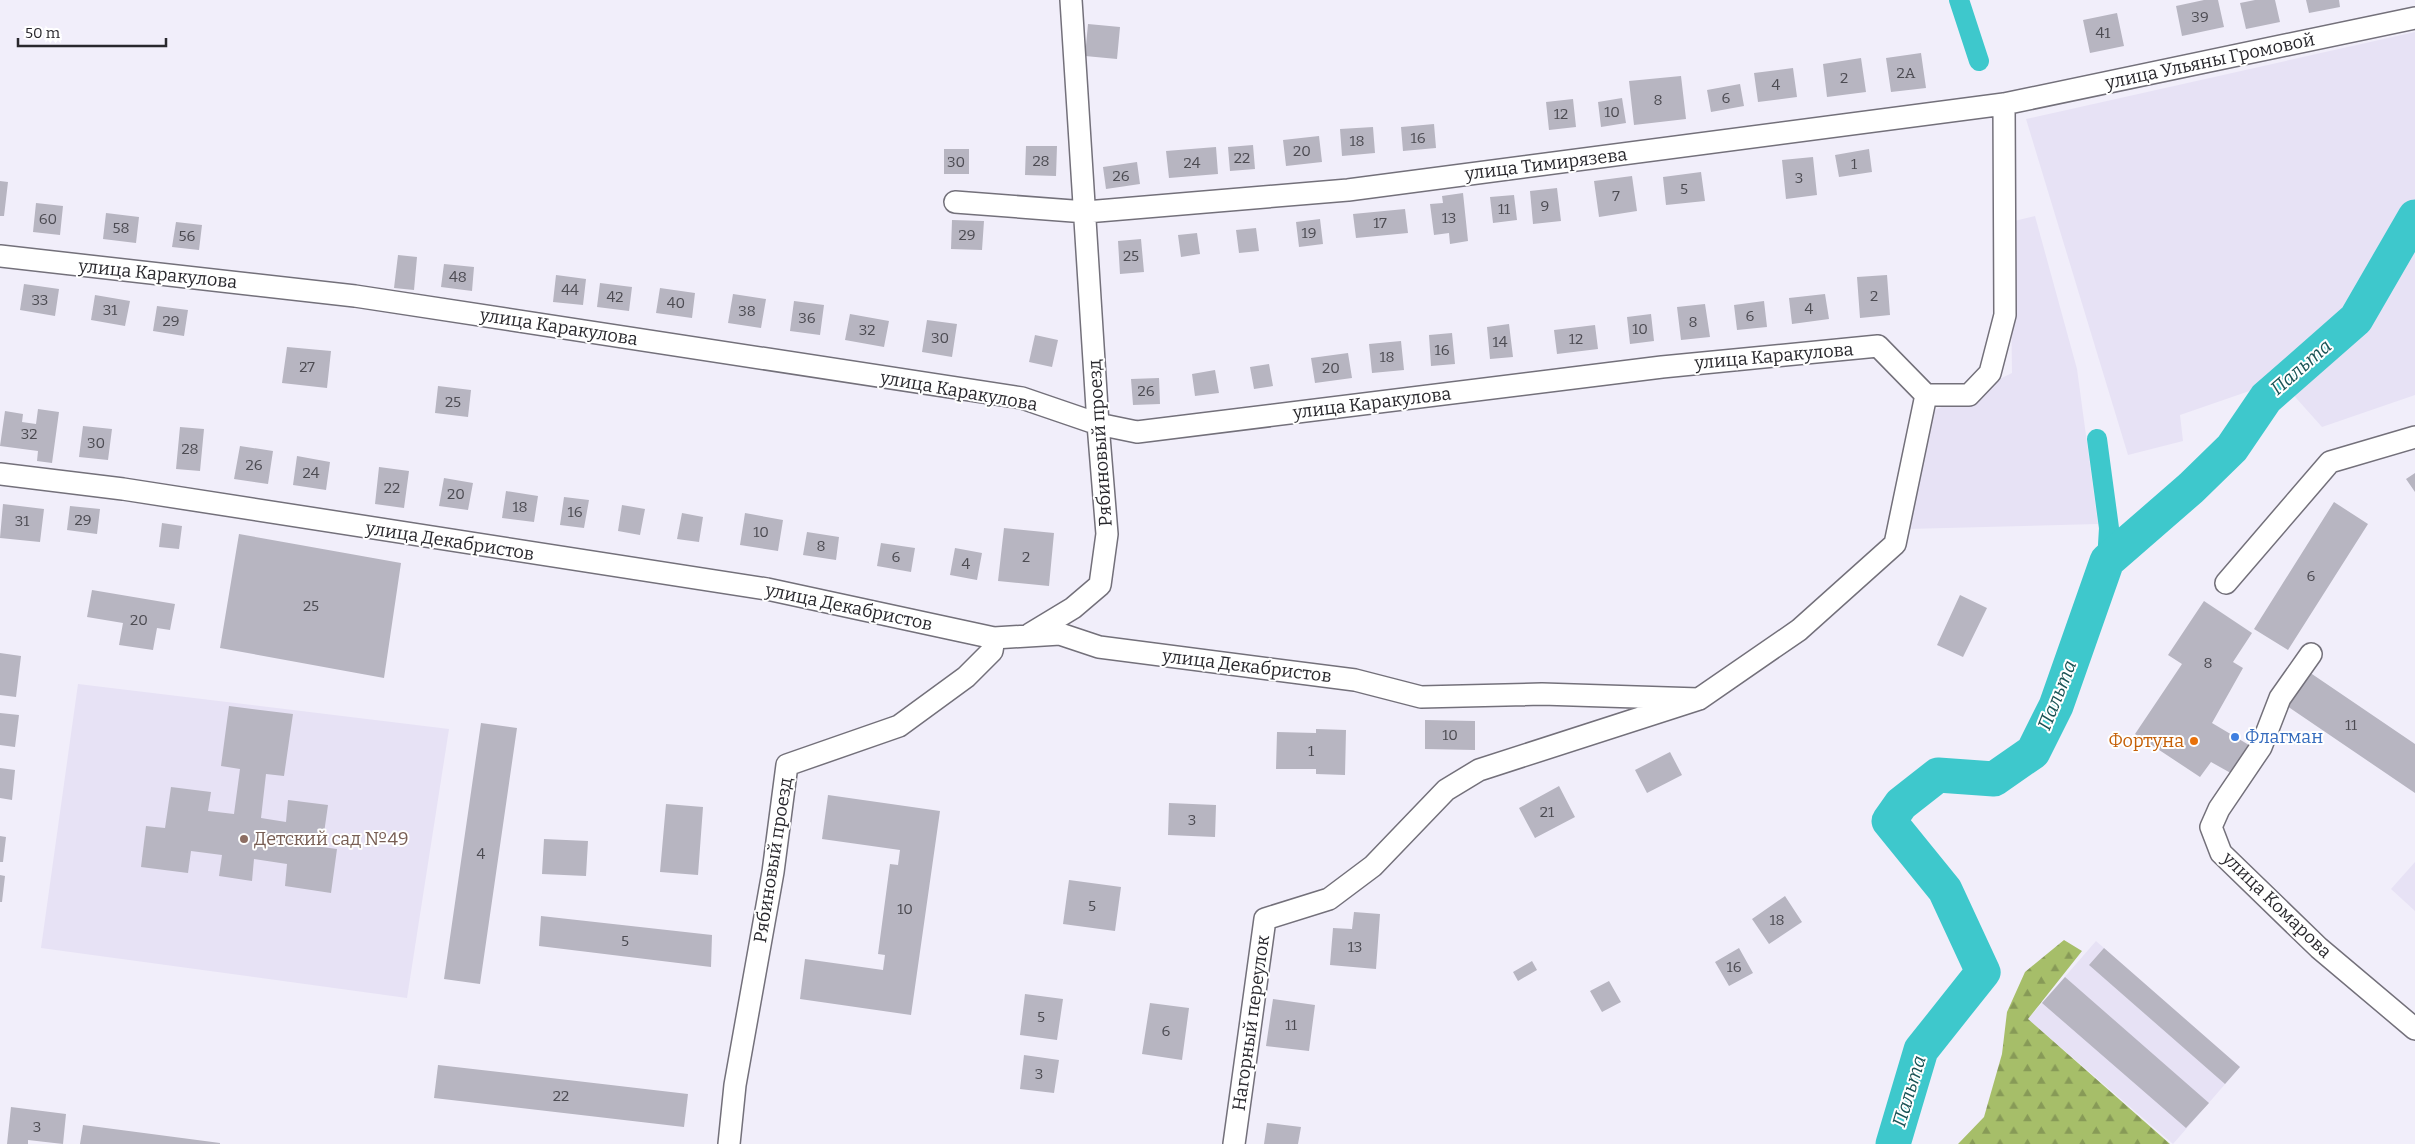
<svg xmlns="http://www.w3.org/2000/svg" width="2415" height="1144" font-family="Bitter,serif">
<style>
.built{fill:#e7e2f5}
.forest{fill:url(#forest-firs)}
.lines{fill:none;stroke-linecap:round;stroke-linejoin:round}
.canal{stroke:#3ec8cc;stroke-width:20}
.river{stroke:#3ec8cc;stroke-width:35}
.building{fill:#b7b5c1}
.minor-casing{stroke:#73707a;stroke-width:24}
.minor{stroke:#fff;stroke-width:21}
.shop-dot{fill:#3f7fe0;stroke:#fff;stroke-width:2}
.food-dot{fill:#e8710a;stroke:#fff;stroke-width:2}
.education-dot{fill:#8d6e63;stroke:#fff;stroke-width:2}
.labels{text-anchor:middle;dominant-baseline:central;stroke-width:4;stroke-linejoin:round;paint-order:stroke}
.number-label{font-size:15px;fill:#4c4b52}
.street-label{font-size:18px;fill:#29282d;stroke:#fff}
.shop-label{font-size:18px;fill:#366cbe;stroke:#fff;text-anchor:start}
.food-label{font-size:18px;fill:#c56008;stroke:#fff;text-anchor:end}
.education-label{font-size:18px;fill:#785e54;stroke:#fff;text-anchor:start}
.water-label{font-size:19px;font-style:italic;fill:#1a5355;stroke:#fff}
</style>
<defs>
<pattern id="forest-firs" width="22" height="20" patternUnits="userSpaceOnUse" patternTransform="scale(1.25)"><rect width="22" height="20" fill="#a6be69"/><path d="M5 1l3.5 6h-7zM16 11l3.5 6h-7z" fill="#879a57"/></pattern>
</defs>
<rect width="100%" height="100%" fill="#f1eefa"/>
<path class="built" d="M2415,32V205L2349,315L2261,387L2180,415L2183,441L2128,455L2026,119Z
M2035,216L2077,369L2098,524L1907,529L1929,413L2012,373L2010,222Z
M2415,228V395L2322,427L2288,389L2358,319Z
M78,684L449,729L407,998L41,948Z
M2415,862V911L2391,889Z
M2096,941L2240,1067L2173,1144L2028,1019Z"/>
<path class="forest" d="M2064,940L2082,951L2028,1019L2170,1144H1958L1984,1117L2002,1054L2007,1012L2025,972Z"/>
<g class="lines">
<path class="canal" d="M1959,0L1979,61
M2097,439L2109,528L2107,561"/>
<path class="river" d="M1893,1144L1921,1050L1983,972L1945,890L1889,821L1901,804L1938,775L1994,779L2033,752L2056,706L2107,561L2191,488L2232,448L2266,398L2356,319L2415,217"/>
</g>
<path class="building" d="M2204,0H2218L2224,27L2182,36L2176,6Z
M2255,0H2275L2280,22L2246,29L2240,3Z
M2306,0H2339L2340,7L2309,13Z
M2117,13L2124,46L2090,53L2083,20Z
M1088,24L1120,27L1117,59L1085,56Z
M1921,53L1926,88L1891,92L1886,58Z
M1861,58L1866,92L1827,97L1823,64Z
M1793,68L1797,97L1758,102L1754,73Z
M1681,76L1686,119L1634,125L1629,81Z
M1740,84L1744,106L1711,112L1707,90Z
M1622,98L1626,123L1601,127L1598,102Z
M1573,99L1576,127L1549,130L1546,102Z
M1434,124L1436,148L1403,151L1401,127Z
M1373,127L1375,153L1342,156L1340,129Z
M1319,136L1322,162L1286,166L1283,140Z
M1253,145L1255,169L1230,171L1228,147Z
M1026,146H1057L1056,176L1025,175Z
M1216,147L1218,174L1169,178L1166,151Z
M944,149H969V174H944Z
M1869,149L1872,172L1839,177L1835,155Z
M1813,157L1817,195L1786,199L1782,160Z
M1137,162L1140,184L1106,189L1103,167Z
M1701,172L1705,201L1666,205L1663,177Z
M1632,176L1637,211L1599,217L1594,181Z
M0,181L8,182L4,216H0Z
M1557,188L1561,221L1533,224L1530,191Z
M1463,193L1468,241L1450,244L1449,233L1434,235L1430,204L1443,203L1442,196Z
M1514,195L1517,220L1493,223L1490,197Z
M36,203L63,206L60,235L33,232Z
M1405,209L1408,233L1356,238L1353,214Z
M106,213L139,217L136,243L103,239Z
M1320,219L1323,244L1299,247L1296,222Z
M952,220L984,221L982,250L951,249Z
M176,222L202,225L199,250L172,247Z
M1256,228L1259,251L1239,253L1236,230Z
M1197,233L1200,254L1181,257L1178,235Z
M1141,239L1144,272L1120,274L1118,241Z
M398,255L417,257L414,290L394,288Z
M444,264L474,267L472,291L441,287Z
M556,275L586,279L583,305L553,302Z
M1887,275L1890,315L1860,318L1857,277Z
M600,283L632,287L629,311L597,307Z
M24,284L59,289L55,316L20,310Z
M660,288L695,293L692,318L656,313Z
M733,294L766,299L761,328L728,323Z
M1825,294L1829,319L1792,324L1789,298Z
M95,295L130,301L125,326L91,320Z
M794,301L824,305L820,335L790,331Z
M1764,301L1767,327L1737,330L1734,305Z
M1705,304L1710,337L1681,340L1677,307Z
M157,306L188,310L184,336L153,331Z
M850,314L889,321L884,347L845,340Z
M1651,314L1654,341L1630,344L1627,317Z
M927,320L957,324L952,357L922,352Z
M1509,324L1513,357L1490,359L1487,327Z
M1595,325L1598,349L1557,354L1554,330Z
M1452,333L1455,364L1431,366L1429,335Z
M1035,335L1058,340L1052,367L1029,362Z
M1401,341L1404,370L1372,373L1369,344Z
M287,347L331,351L327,388L282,383Z
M1348,353L1352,378L1315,383L1311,358Z
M1269,364L1273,386L1254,389L1250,367Z
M1215,370L1219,393L1195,396L1192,374Z
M1159,378L1160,404L1133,405L1131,379Z
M438,386L471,390L468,417L435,413Z
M38,409L59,412L52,463L37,461L38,451L0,446L5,411L23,414L22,422L36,424Z
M83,426L112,429L108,460L79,457Z
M180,427L204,429L200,471L176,469Z
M240,446L273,451L268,484L234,479Z
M297,456L330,462L326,490L293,485Z
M379,467L409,471L404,508L375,504Z
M2415,473V492L2406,479Z
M444,478L473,483L468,510L439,506Z
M506,491L538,496L534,522L502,518Z
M564,497L589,500L584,528L560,525Z
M2334,502L2368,524L2288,650L2254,629Z
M3,504L44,509L40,542L0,538Z
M622,505L645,509L640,535L618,531Z
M70,506L100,509L97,534L67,530Z
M682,513L703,517L699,542L677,539Z
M745,513L783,520L778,551L740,545Z
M162,523L182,526L179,549L159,547Z
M1004,528L1054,533L1049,586L998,581Z
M807,532L839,537L836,560L803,555Z
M239,534L401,563L384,678L220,648Z
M881,543L915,548L911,572L877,566Z
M955,548L982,553L977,580L950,575Z
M92,590L175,604L170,630L157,628L153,650L119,645L123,623L87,617Z
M1960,595L1987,608L1963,657L1937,645Z
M2204,601L2252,633L2233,662L2243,668L2212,723L2254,748L2236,776L2211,762L2200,777L2135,734L2182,664L2168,655Z
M0,653L21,656L16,697L0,695Z
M2309,672L2415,744V793L2287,706Z
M229,706L293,714L284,776L266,774L261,818L286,822L288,800L328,805L322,847L337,849L331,893L285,886L287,864L254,859L252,881L219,876L222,855L191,851L188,873L141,867L146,826L165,828L171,787L211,792L208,811L234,814L240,769L221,766Z
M0,713L19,715L15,747L0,745Z
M1425,720L1475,721V750L1425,749Z
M481,723L517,728L480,984L444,979Z
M1316,729L1346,730L1345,775L1316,774V769H1276L1277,732L1316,733Z
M1670,752L1682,775L1647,793L1635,770Z
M0,768L15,770L12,800L0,798Z
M1559,786L1575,817L1535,838L1519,808Z
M828,795L940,811L911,1015L800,999L805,959L883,970L885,955L878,954L890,864L898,865L900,850L822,839Z
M1169,803L1216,805L1215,837L1168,835Z
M666,804L703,807L698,875L660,872Z
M0,836L6,837L3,862H0Z
M544,839L588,841L586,876L542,874Z
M0,875L5,876L2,902H0Z
M1069,880L1121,887L1115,931L1063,924Z
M1785,896L1802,922L1769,944L1752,919Z
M1354,912L1380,914L1376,969L1330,965L1333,928L1352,929Z
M541,916L712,935L711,967L539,946Z
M1739,948L1753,973L1729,986L1715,962Z
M2104,948L2240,1067L2225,1084L2089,965Z
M1532,961L1537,970L1518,981L1513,972Z
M2065,977L2209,1103L2186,1128L2042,1003Z
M1609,981L1621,1002L1602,1012L1590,991Z
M1025,994L1063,999L1057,1040L1020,1035Z
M1273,999L1315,1005L1309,1051L1266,1046Z
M1150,1003L1189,1008L1182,1060L1142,1054Z
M1024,1055L1059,1060L1054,1093L1020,1089Z
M438,1065L688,1094L684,1127L434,1098Z
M11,1107L66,1114L63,1144L28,1140V1144H7Z
M1267,1123L1301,1127L1298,1144H1264Z
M83,1125L220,1143V1144H80Z"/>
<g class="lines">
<g class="minor-casing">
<path id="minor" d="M955,202L1086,212L1348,190L2004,104L2415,18
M0,256L355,296L1022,398L1098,424L1137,432L1662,367L1878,346L1926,395
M0,474L123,489L767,589L994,638L1060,634L1099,647L1355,680L1421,697L1542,694L1699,699
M2226,583L2330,462L2415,437
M1030,634L1073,608L1100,585L1107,534L1098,424L1071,0
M2311,654L2280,698L2261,747L2219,809L2211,827L2221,853L2319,948L2415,1029
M729,1144L735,1085L773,872L787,765L899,726L966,677L992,651L994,638
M1234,1144L1265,919L1329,899L1373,866L1446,790L1479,770L1699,699L1799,630L1895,544L1926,395H1969L1990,373L2005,315L2004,104"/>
</g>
<use href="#minor" class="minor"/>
</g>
<circle class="shop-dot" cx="2235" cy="737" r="5"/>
<circle class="food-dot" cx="2194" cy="741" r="5"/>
<circle class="education-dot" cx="244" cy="839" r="5"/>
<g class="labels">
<g class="number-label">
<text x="2200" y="17">39</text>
<text x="2103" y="33">41</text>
<text x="1906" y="73">2А</text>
<text x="1844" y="78">2</text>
<text x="1776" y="85">4</text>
<text x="1726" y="98">6</text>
<text x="1658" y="100">8</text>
<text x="1612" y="112">10</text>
<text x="1561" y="114">12</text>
<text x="1418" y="138">16</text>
<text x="1357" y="141">18</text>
<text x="1302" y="151">20</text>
<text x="1242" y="158">22</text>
<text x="1041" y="161">28</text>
<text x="956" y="162">30</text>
<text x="1192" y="163">24</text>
<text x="1854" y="164">1</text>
<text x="1121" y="176">26</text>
<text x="1799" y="178">3</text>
<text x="1684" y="189">5</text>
<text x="1616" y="196">7</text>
<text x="1545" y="206">9</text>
<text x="1504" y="209">11</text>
<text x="1449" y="218">13</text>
<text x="48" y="219">60</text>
<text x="1380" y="223">17</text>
<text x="121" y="228">58</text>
<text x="1309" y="233">19</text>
<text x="967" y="235">29</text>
<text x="187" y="236">56</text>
<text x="1131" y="256">25</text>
<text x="458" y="277">48</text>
<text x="570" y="290">44</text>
<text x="1874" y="296">2</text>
<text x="615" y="297">42</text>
<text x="40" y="300">33</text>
<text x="676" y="303">40</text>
<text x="1809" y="309">4</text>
<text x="110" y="310">31</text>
<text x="747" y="311">38</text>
<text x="1750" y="316">6</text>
<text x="807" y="318">36</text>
<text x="171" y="321">29</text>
<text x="1693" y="322">8</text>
<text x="1640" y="329">10</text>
<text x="867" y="330">32</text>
<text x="940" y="338">30</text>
<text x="1576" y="339">12</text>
<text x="1500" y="342">14</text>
<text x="1442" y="350">16</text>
<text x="1387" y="357">18</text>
<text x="307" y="367">27</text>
<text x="1331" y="368">20</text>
<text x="1146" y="391">26</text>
<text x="453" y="402">25</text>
<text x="29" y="434">32</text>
<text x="96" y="443">30</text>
<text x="190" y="449">28</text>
<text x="254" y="465">26</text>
<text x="311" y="473">24</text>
<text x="392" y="488">22</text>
<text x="456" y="494">20</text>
<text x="520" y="507">18</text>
<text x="575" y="512">16</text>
<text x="83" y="520">29</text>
<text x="22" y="521">31</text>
<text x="761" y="532">10</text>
<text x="821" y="546">8</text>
<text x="896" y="557">6</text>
<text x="1026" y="557">2</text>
<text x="966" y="564">4</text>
<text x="2311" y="576">6</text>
<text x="311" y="606">25</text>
<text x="139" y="620">20</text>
<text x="2208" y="663">8</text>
<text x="2351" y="725">11</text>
<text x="1450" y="735">10</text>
<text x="1311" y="751">1</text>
<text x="1547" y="812">21</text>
<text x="1192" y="820">3</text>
<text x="481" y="854">4</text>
<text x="1092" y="906">5</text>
<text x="905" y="909">10</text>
<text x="1777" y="920">18</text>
<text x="625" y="941">5</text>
<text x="1355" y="947">13</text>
<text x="1734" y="967">16</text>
<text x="1041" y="1017">5</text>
<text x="1291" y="1025">11</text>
<text x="1166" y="1031">6</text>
<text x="1039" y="1074">3</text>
<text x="561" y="1096">22</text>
<text x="37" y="1127">3</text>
</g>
<g class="street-label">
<text transform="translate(2210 61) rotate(-12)">улица Ульяны Громовой</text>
<text transform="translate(1546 164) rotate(-7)">улица Тимирязева</text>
<text transform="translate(158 274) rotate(6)">улица Каракулова</text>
<text transform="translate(559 327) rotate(9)">улица Каракулова</text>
<text transform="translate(1774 356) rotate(-5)">улица Каракулова</text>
<text transform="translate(959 391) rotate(10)">улица Каракулова</text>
<text transform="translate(1372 403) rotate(-7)">улица Каракулова</text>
<text transform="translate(1100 443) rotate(-94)">Рябиновый проезд</text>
<text transform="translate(450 541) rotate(9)">улица Декабристов</text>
<text transform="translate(849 607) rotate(12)">улица Декабристов</text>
<text transform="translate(1247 666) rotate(7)">улица Декабристов</text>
<text transform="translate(773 860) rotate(-81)">Рябиновый проезд</text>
<text transform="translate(2277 905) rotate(44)">улица Комарова</text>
<text transform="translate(1251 1023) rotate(-82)">Нагорный переулок</text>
</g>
<g class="shop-label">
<text x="2245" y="737">Флагман</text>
</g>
<g class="food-label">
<text x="2184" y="741">Фортуна</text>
</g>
<g class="education-label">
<text x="254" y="839">Детский сад №49</text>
</g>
<g class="water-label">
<text transform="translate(2301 367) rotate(-41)">Пальта</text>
<text transform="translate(2057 695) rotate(-68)">Пальта</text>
<text transform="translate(1909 1091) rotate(-73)">Пальта</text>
</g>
</g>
<path d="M18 38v8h148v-8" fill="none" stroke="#29282d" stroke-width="2.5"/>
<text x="25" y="38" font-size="15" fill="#29282d" stroke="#ffffff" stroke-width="4" paint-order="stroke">50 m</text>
</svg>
